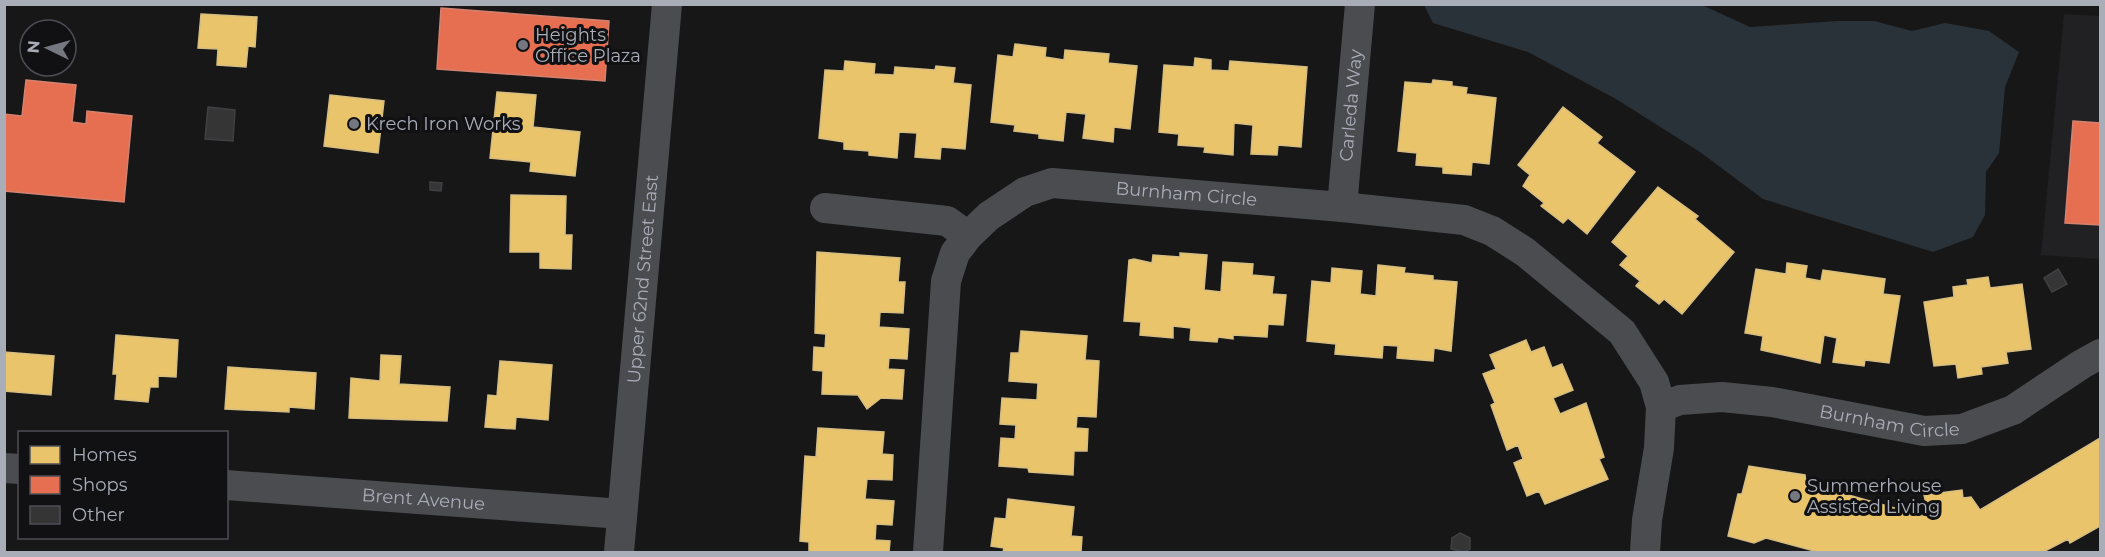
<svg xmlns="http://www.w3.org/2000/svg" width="2105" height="557" font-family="Montserrat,sans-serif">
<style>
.built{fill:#212123}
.water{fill:#2a3239}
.homes{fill:#e9c46a;stroke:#d6bd81;stroke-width:1.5}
.shops{fill:#e76f51;stroke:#d48270;stroke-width:1.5}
.building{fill:#353536;stroke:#3f4043;stroke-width:1.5}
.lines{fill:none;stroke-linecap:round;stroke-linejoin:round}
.minor{stroke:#4b4c50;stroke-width:30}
.poi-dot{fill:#757880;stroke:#111113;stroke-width:2}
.labels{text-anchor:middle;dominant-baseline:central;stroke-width:6;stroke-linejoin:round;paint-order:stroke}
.poi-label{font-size:18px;fill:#a8adb8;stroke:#111113;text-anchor:start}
.street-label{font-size:18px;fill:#a8adb8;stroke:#111113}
</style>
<rect width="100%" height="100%" fill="#171717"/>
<path class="built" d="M2064,14L2100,16V259L2041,255Z"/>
<path class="water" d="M1702,5L1750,27L1838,21H1874L1912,31L1945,23L1989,31L2019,52L2005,87L1999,153L1986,172L1985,215L1973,237L1933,252L1763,199L1700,152L1616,99L1528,52L1433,23L1424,5Z"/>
<path class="homes" d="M201,14L257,17L255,47L248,46L246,67L217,65L218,49L198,48Z
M1015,44L1046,48L1045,57L1064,60L1065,50L1109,54L1108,63L1137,66L1130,129L1114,127L1113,142L1083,138L1086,114L1066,112L1063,141L1039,138V134L1014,131L1015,125L991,122L998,55L1013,57Z
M1195,58L1211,60V70L1229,71L1230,61L1307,67L1301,147L1278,145L1277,155L1251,154L1253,125L1234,123L1233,155L1204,152L1205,147L1178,145L1179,134L1159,132L1164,65L1194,67Z
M845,61L875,64L874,74L894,75L895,67L935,70L936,66L955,68L953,83L971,85L965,149L941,147L940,159L915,157L917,133L899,132L897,158L869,155V151L844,149V142L819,138L825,70L844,71Z
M1433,80L1452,82V86L1467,88L1466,94L1496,98L1489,164L1472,162L1471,175L1443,173V167L1416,165L1417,153L1398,151L1405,82L1432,84Z
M497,92L536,95L533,127L580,132L575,176L530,171L531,162L490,158Z
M330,95L384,101L378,153L324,146Z
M1563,107L1602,137L1597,143L1635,172L1587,234L1568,218L1563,223L1541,206L1544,203L1523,186L1530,175L1518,165Z
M1658,187L1698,216L1695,219L1734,252L1682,314L1664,299L1659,304L1636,286L1640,281L1620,265L1628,256L1612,242Z
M511,195L566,196L565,235H572L571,269L540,268V252H510Z
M817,252L900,258L898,282H905L903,313L880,312L879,327L909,329L907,359L889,358L888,369L904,370L902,399L881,398L867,409L858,395L822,394L823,371L813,370L814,347L825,348L826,334L815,333Z
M1180,253L1207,255L1204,290L1221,292L1223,262L1253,264L1252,275L1274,277L1272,294L1286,295L1283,325L1268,324L1267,337L1233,335V339L1218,337L1217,342L1190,340L1191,328L1173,326V338L1140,335L1141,322L1124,321L1129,260L1134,259L1152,263L1153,255L1180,257Z
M1787,263L1807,266L1805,278L1821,281L1823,270L1885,279L1883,294L1900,296L1889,363L1865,360L1864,366L1833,362L1837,338L1824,335L1820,363L1761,350L1763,336L1745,333L1756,269L1786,274Z
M1378,265L1405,268L1404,273L1433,276V280L1457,282L1451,351L1434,348L1433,361L1397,358L1398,346L1383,345L1382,358L1335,354L1336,344L1307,341L1312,281L1331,283L1332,268L1362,271L1360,294L1376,296Z
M1988,277L1990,288L2022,284L2031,349L2006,352L2008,363L1981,367L1982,374L1958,378L1956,364L1934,366L1924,302L1954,297L1953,287L1968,285L1967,280Z
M1021,331L1087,336L1085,360L1099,361L1096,417L1077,416L1076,428L1088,429L1087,451H1074L1073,475L1029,472L1028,468L999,466L1001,438L1015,439L1016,425L1000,424L1002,398L1037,400L1038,383L1009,381L1011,353H1019Z
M116,335L178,340L176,377L158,376V387H150L148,402L115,399L117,374H113Z
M1526,340L1531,352L1544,347L1552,368L1562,364L1573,390L1553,398L1560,414L1586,403L1604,457L1599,459L1608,479L1545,504L1539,491L1527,496L1514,463L1523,459L1518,445L1507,450L1491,405L1495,403L1483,374L1496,369L1490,355Z
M4,352L54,356L51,395L4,391Z
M381,355L401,356L399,384L450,387L447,421L349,418L351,378L380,381Z
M500,361L552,365L548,420L516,417L515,429L485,427L488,395L497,396Z
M228,367L316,373L314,409L289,407V412L225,409Z
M818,428L884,432L882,454L893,455L892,480L867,479L865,499L894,501L892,525L876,524L875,540L890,541L889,552H809V542L800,541L805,456L816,457Z
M2100,438V526L2070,543L2068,539L2043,552H1818L1766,538L1754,543L1728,536L1738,494H1742L1749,466L1805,475L1806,483L1923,516L1926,504L1924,495L1962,490L1963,498L1971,497L1980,510Z
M1008,499L1074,507L1071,536L1082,537L1081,552H1003L1004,548L991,546L995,518L1006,519Z"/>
<path class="shops" d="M441,8L609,21L605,81L437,69Z
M26,80L76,85L72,122L86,124L87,111L132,116L124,202L4,191V114L22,116Z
M2073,121L2100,123V225L2065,223Z"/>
<path class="building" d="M208,107L235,110L233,141L205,139Z
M430,182L442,183L441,191L430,190Z
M2058,269L2067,284L2052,292L2044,278Z
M1460,533L1470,538V549L1464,552L1451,549L1452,538Z"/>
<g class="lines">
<g class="minor">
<path id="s1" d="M1342,207L1360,4"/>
<path d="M825,208L947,221L968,236"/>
<path id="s2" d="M1661,407L1680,400L1722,397L1772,402L1924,431L1962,429L2013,410L2082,364L2100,354"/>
<path d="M4,468L20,469"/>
<path id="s3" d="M226,485L622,514"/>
<path id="s4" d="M619,552L667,4"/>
<path id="s5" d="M928,552L946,281L955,253L968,236L989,216L1025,192L1052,183L1342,207L1464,220L1492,231L1525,252L1622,332L1654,382L1661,407L1659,448L1647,520L1645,552"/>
</g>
</g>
<g class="poi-dot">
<circle cx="523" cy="45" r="6"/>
<circle cx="354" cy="124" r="6"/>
<circle cx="1795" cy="496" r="6"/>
</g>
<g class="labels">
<g class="poi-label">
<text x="535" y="35">Heights<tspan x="535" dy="21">Office Plaza</tspan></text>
<text x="366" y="124">Krech Iron Works</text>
<text x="1807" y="486">Summerhouse<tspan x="1807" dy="21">Assisted Living</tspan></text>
</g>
<g class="street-label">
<text stroke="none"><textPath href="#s1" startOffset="102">Carleda Way</textPath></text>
<text stroke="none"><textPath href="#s5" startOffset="558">Burnham Circle</textPath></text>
<text stroke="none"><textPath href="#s4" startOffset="274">Upper 62nd Street East</textPath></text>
<text stroke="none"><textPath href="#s2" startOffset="232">Burnham Circle</textPath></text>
<text stroke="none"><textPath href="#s3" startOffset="198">Brent Avenue</textPath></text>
</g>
</g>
<rect width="2105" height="557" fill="none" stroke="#a8adb8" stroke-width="12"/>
<rect x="18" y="431" width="210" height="108" fill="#111113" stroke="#4d4f55" stroke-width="1.5"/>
<rect x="30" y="446" width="30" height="18" fill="#e9c46a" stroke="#4d4f55" stroke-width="1.5"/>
<text x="72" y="461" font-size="18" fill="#a8adb8">Homes</text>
<rect x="30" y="476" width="30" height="18" fill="#e76f51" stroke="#4d4f55" stroke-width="1.5"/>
<text x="72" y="491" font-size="18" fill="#a8adb8">Shops</text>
<rect x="30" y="506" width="30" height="18" fill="#353536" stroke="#4d4f55" stroke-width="1.5"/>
<text x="72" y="521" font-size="18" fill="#a8adb8">Other</text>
<g transform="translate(48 48) rotate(275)"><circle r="28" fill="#111113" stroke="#4d4f55" stroke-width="1.5"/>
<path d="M0-4.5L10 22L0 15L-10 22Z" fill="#757880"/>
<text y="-9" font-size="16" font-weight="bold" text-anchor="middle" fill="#a8adb8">N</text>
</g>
</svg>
